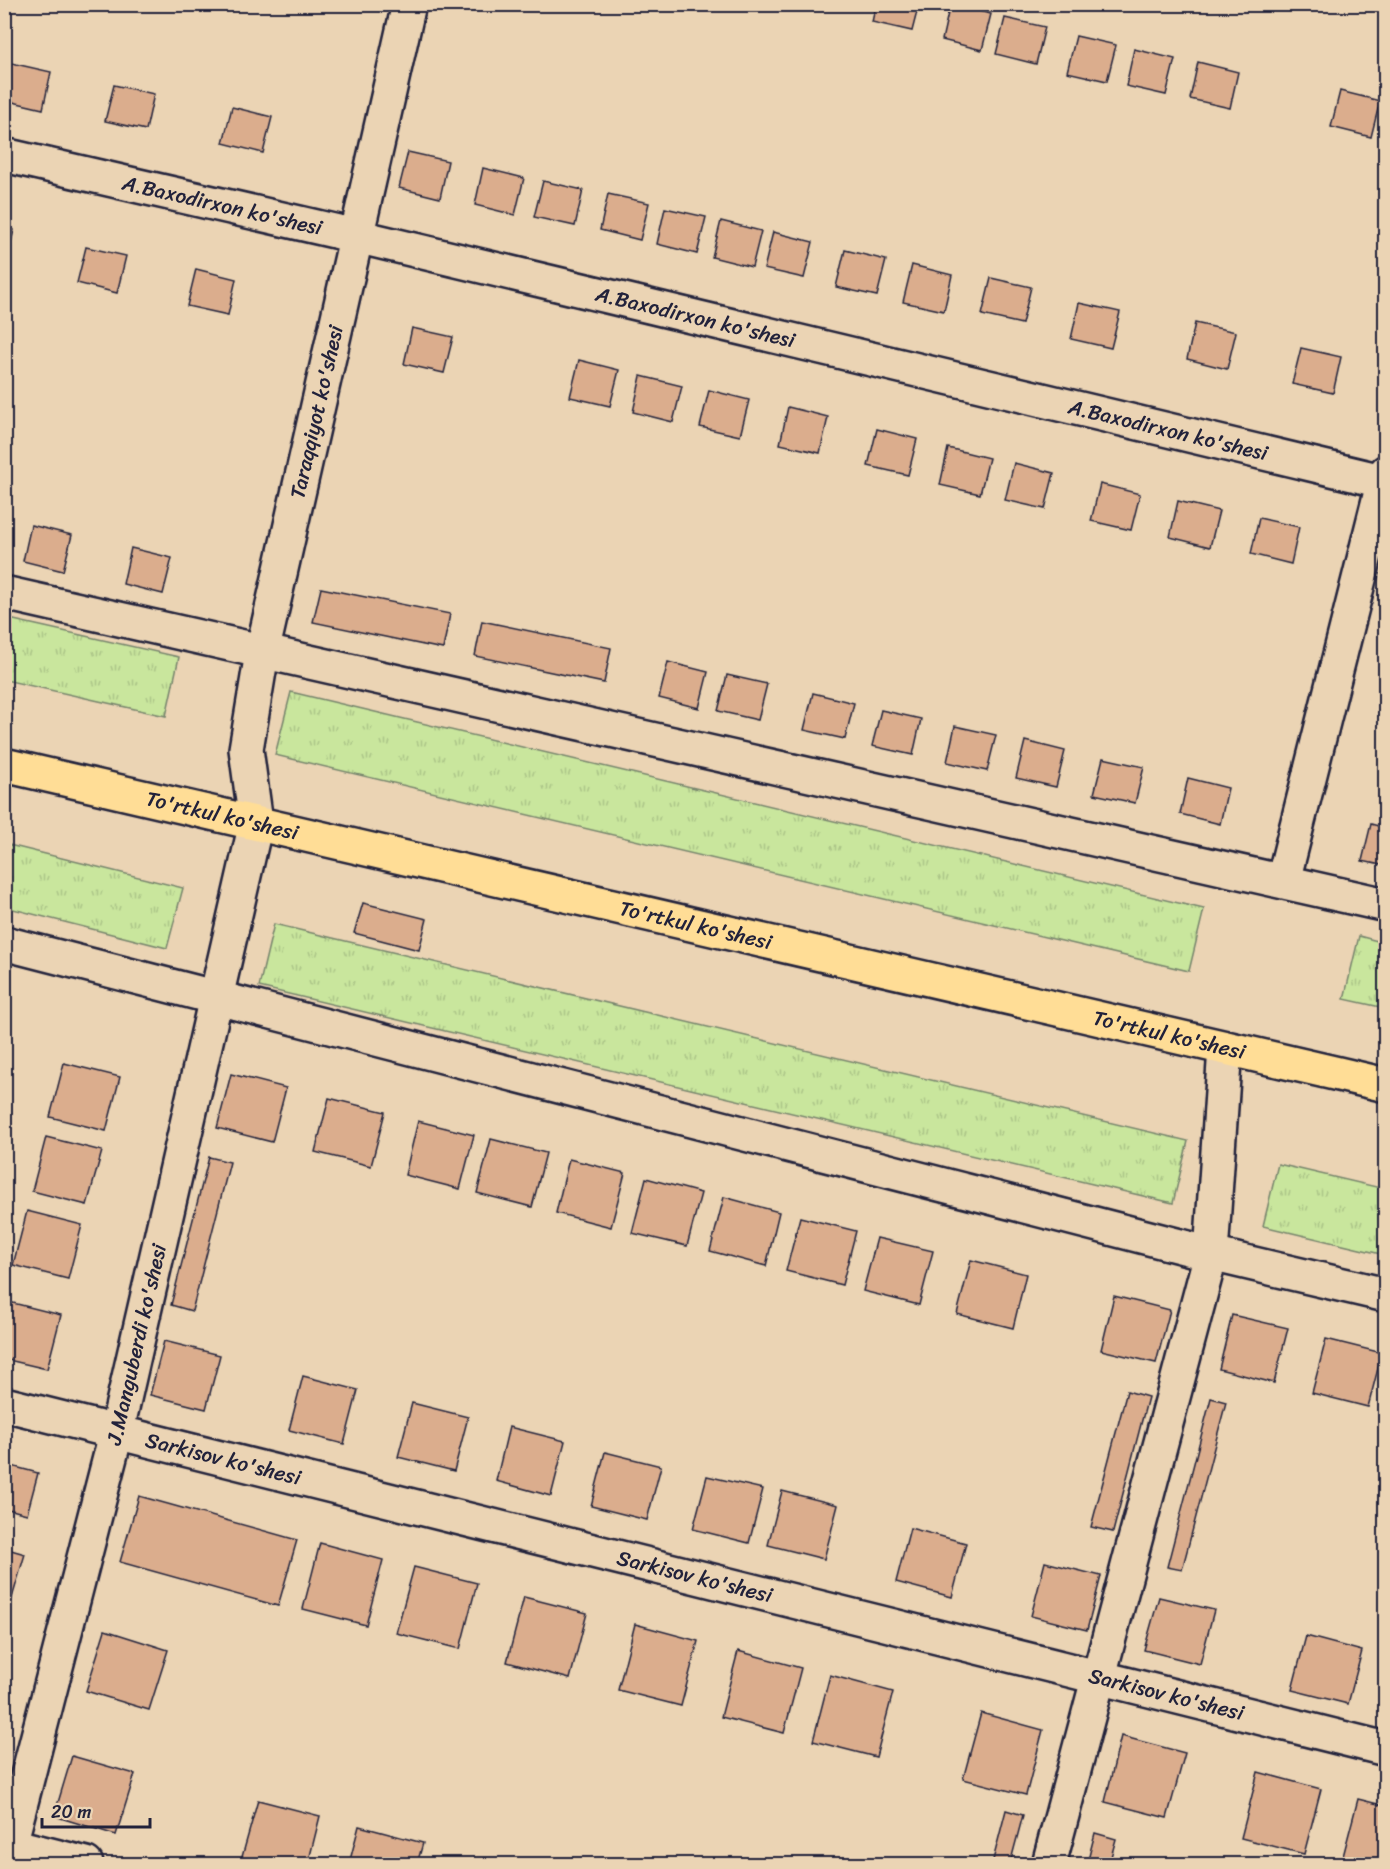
<svg xmlns="http://www.w3.org/2000/svg" width="1390" height="1869" font-family="Sriracha,sans-serif">
<style>
.grass{fill:url(#grass-tufts);stroke:#76846c;stroke-width:1.5}
.building{fill:#dbad8d;stroke:#22223b;stroke-width:1.5}
.lines{fill:none;stroke-linecap:round;stroke-linejoin:round}
.street-casing{stroke:#22223b;stroke-width:38}
.primary-casing{stroke:#22223b;stroke-width:38}
.street{stroke:#ebd4b4;stroke-width:33}
.primary{stroke:#ffdd96;stroke-width:33}
.labels{text-anchor:middle;dominant-baseline:central;stroke-width:4.5;stroke-linejoin:round;paint-order:stroke}
.street-label{font-size:21px;fill:#22223b;stroke:#ebd4b4}
</style>
<defs>
<pattern id="grass-tufts" width="24" height="20" patternUnits="userSpaceOnUse" patternTransform="scale(1.5)"><rect width="24" height="20" fill="#c9e69d"/><path d="M3 7l-1-3M5 7V3M7 7l1-3M15 17l-1-3M17 17v-4M19 17l1-3" fill="none" stroke="#acc588"/></pattern>
</defs>
<rect width="100%" height="100%" fill="#ebd4b4"/>
<filter id="ink" filterUnits="userSpaceOnUse"><feTurbulence type="fractalNoise" baseFrequency=".0167" numOctaves="2"/><feDisplacementMap in="SourceGraphic" scale="12" xChannelSelector="R" yChannelSelector="G"/><feConvolveMatrix kernelMatrix="1 2 1 2 8 2 1 2 1" color-interpolation-filters="sRGB"/></filter>
<g filter="url(#ink)">
<path class="grass" d="M5,618L179,657L166,716L5,680Z
M291,692L1204,909L1189,971L275,755Z
M5,844L183,888L167,948L5,907Z
M274,924L1188,1141L1173,1203L259,987Z
M1359,936L1385,943V1008L1344,999Z
M1278,1164L1385,1189V1255L1263,1226Z"/>
<path class="building" d="M789,4H813L812,10Z
M876,4H919L912,31L872,22Z
M950,4L991,14L982,50L942,40Z
M1005,18L1045,27L1036,64L996,54Z
M1076,36L1116,45L1107,81L1067,72Z
M1134,49L1175,59L1166,95L1126,86Z
M1198,62L1238,72L1230,108L1190,99Z
M11,63L51,72L43,109L4,100Z
M114,85L154,94L146,130L105,121Z
M1340,91L1380,101L1371,137L1331,127Z
M232,107L272,117L263,153L223,143Z
M408,152L448,161L440,198L399,188Z
M483,168L524,178L515,215L475,205Z
M543,181L583,190L575,226L534,217Z
M608,194L649,203L640,240L600,230Z
M665,208L706,217L697,254L657,244Z
M721,221L761,231L752,267L712,257Z
M4,228L14,230L5,267H4Z
M773,232L813,242L804,278L764,269Z
M86,247L126,256L117,293L77,283Z
M845,250L886,260L877,296L836,287Z
M912,265L952,275L944,311L903,302Z
M196,269L236,279L228,315L187,306Z
M991,278L1031,287L1022,324L982,315Z
M1079,303L1120,312L1111,348L1071,339Z
M1195,323L1236,332L1227,369L1187,359Z
M412,328L453,337L444,373L404,364Z
M1301,348L1341,357L1333,393L1292,384Z
M579,360L619,370L610,406L570,397Z
M641,376L682,386L673,422L633,412Z
M709,390L749,400L740,436L700,427Z
M788,407L828,417L820,453L780,444Z
M877,429L917,439L908,475L868,466Z
M948,448L989,458L980,494L940,485Z
M1014,463L1054,473L1045,509L1005,500Z
M1100,484L1140,494L1131,530L1091,521Z
M1178,501L1219,511L1210,547L1170,537Z
M1259,518L1299,527L1291,564L1251,554Z
M31,525L72,535L63,571L23,561Z
M131,548L172,558L163,594L123,584Z
M321,588L450,614L443,649L313,622Z
M482,621L611,648L604,683L475,656Z
M668,662L708,672L699,708L659,698Z
M727,675L767,684L758,720L718,711Z
M813,693L854,703L845,739L804,730Z
M881,710L921,719L913,755L872,746Z
M955,726L996,735L987,771L947,762Z
M1025,741L1065,751L1056,787L1016,778Z
M1103,758L1144,767L1135,803L1094,794Z
M1188,778L1228,788L1220,824L1180,814Z
M1371,824L1386,828V866L1362,861Z
M363,903L427,919L419,950L354,933Z
M64,1063L120,1077L106,1131L50,1117Z
M231,1074L286,1088L272,1142L217,1128Z
M329,1098L385,1112L371,1166L315,1152Z
M418,1121L474,1135L460,1189L405,1175Z
M46,1137L102,1151L87,1205L32,1191Z
M491,1139L546,1153L532,1207L477,1193Z
M209,1157L230,1162L192,1311L171,1305Z
M569,1159L625,1173L611,1227L556,1213Z
M646,1178L701,1193L687,1246L632,1233Z
M724,1197L779,1212L766,1266L710,1251Z
M27,1211L82,1225L68,1279L13,1265Z
M800,1217L856,1231L842,1285L786,1271Z
M877,1238L933,1251L919,1305L863,1291Z
M971,1260L1026,1274L1013,1328L957,1314Z
M1114,1296L1170,1310L1156,1363L1101,1350Z
M5,1301L61,1315L47,1369L4,1359Z
M1232,1315L1288,1328L1274,1383L1219,1369Z
M1326,1339L1382,1353L1368,1407L1312,1393Z
M164,1341L220,1355L206,1409L150,1395Z
M303,1376L358,1390L344,1444L289,1430Z
M1127,1391L1148,1397L1113,1532L1091,1527Z
M1211,1398L1226,1402L1182,1570L1167,1567Z
M412,1403L468,1417L454,1471L398,1457Z
M509,1427L565,1441L551,1496L496,1481Z
M605,1452L661,1466L647,1520L591,1506Z
M4,1464L38,1473L27,1514L4,1508Z
M707,1476L763,1489L749,1543L693,1529Z
M782,1491L838,1505L824,1559L768,1545Z
M139,1496L297,1540L278,1606L120,1562Z
M910,1528L966,1543L952,1597L896,1582Z
M320,1543L383,1560L366,1625L303,1609Z
M4,1548L25,1554L7,1615L4,1614Z
M1045,1562L1101,1576L1087,1630L1031,1616Z
M414,1567L477,1583L460,1649L396,1633Z
M524,1597L587,1613L570,1679L507,1662Z
M1159,1597L1214,1610L1200,1664L1144,1650Z
M635,1624L698,1641L681,1706L618,1690Z
M105,1630L168,1650L149,1710L86,1691Z
M1306,1636L1362,1651L1348,1704L1292,1690Z
M738,1651L801,1668L784,1733L721,1717Z
M830,1675L893,1692L876,1757L813,1741Z
M981,1713L1043,1730L1026,1795L963,1779Z
M1121,1736L1185,1753L1167,1818L1105,1802Z
M72,1756L135,1774L116,1835L54,1816Z
M1258,1772L1321,1789L1304,1854L1241,1838Z
M1358,1799L1386,1806V1864H1341Z
M258,1800L320,1816L308,1864H240Z
M1006,1810L1023,1815L1010,1864H992Z
M359,1826L423,1843L417,1864H349Z
M1095,1833L1116,1839L1109,1864H1087Z
M485,1859L505,1864H484Z"/>
<g class="lines">
<g class="street-casing">
<g id="street">
<path id="s1" d="M4,155L356,236L1386,482"/>
<path d="M4,593L1386,905"/>
<path d="M1283,881L1386,472"/>
<path d="M4,943L1211,1254L1386,1295"/>
<path id="s2" d="M4,1404L1386,1749"/>
<path d="M11,1845L86,1864"/>
<path id="s3" d="M5,1864L116,1434L256,823L246,749L262,653L409,4"/>
<path d="M1049,1864L1211,1254L1225,1048"/>
</g>
</g>
<g class="primary-casing">
<g id="primary">
<path id="s4" d="M4,765L1386,1085"/>
</g>
</g>
<use href="#street" class="street"/>
<use href="#primary" class="primary"/>
</g>
</g>
<g class="labels">
<g class="street-label">
<text stroke="none"><textPath href="#s1" startOffset="224">A.Baxodirxon ko'shesi</textPath></text>
<text stroke="none"><textPath href="#s1" startOffset="710">A.Baxodirxon ko'shesi</textPath></text>
<text stroke="none"><textPath href="#s3" startOffset="1490">Taraqqiyot ko'shesi</textPath></text>
<text stroke="none"><textPath href="#s1" startOffset="1196">A.Baxodirxon ko'shesi</textPath></text>
<text stroke="none"><textPath href="#s4" startOffset="224">To'rtkul ko'shesi</textPath></text>
<text stroke="none"><textPath href="#s4" startOffset="710">To'rtkul ko'shesi</textPath></text>
<text stroke="none"><textPath href="#s4" startOffset="1196">To'rtkul ko'shesi</textPath></text>
<text stroke="none"><textPath href="#s3" startOffset="536">J.Manguberdi ko'shesi</textPath></text>
<text stroke="none"><textPath href="#s2" startOffset="226">Sarkisov ko'shesi</textPath></text>
<text stroke="none"><textPath href="#s2" startOffset="712">Sarkisov ko'shesi</textPath></text>
<text stroke="none"><textPath href="#s2" startOffset="1198">Sarkisov ko'shesi</textPath></text>
</g>
</g>
<rect width="1390" height="1869" fill="none" stroke="#ebd4b4" stroke-width="24"/>
<rect x="12" y="12" width="1366" height="1845" fill="none" stroke="#22223b" stroke-width="2" filter="url(#ink)"/>
<path d="M42 1818v9h108v-9" fill="none" stroke="#22223b" stroke-width="3"/>
<text x="51" y="1818" font-size="18" fill="#22223b" stroke="#ebd4b4" stroke-width="4.5" paint-order="stroke">20 m</text>
</svg>
